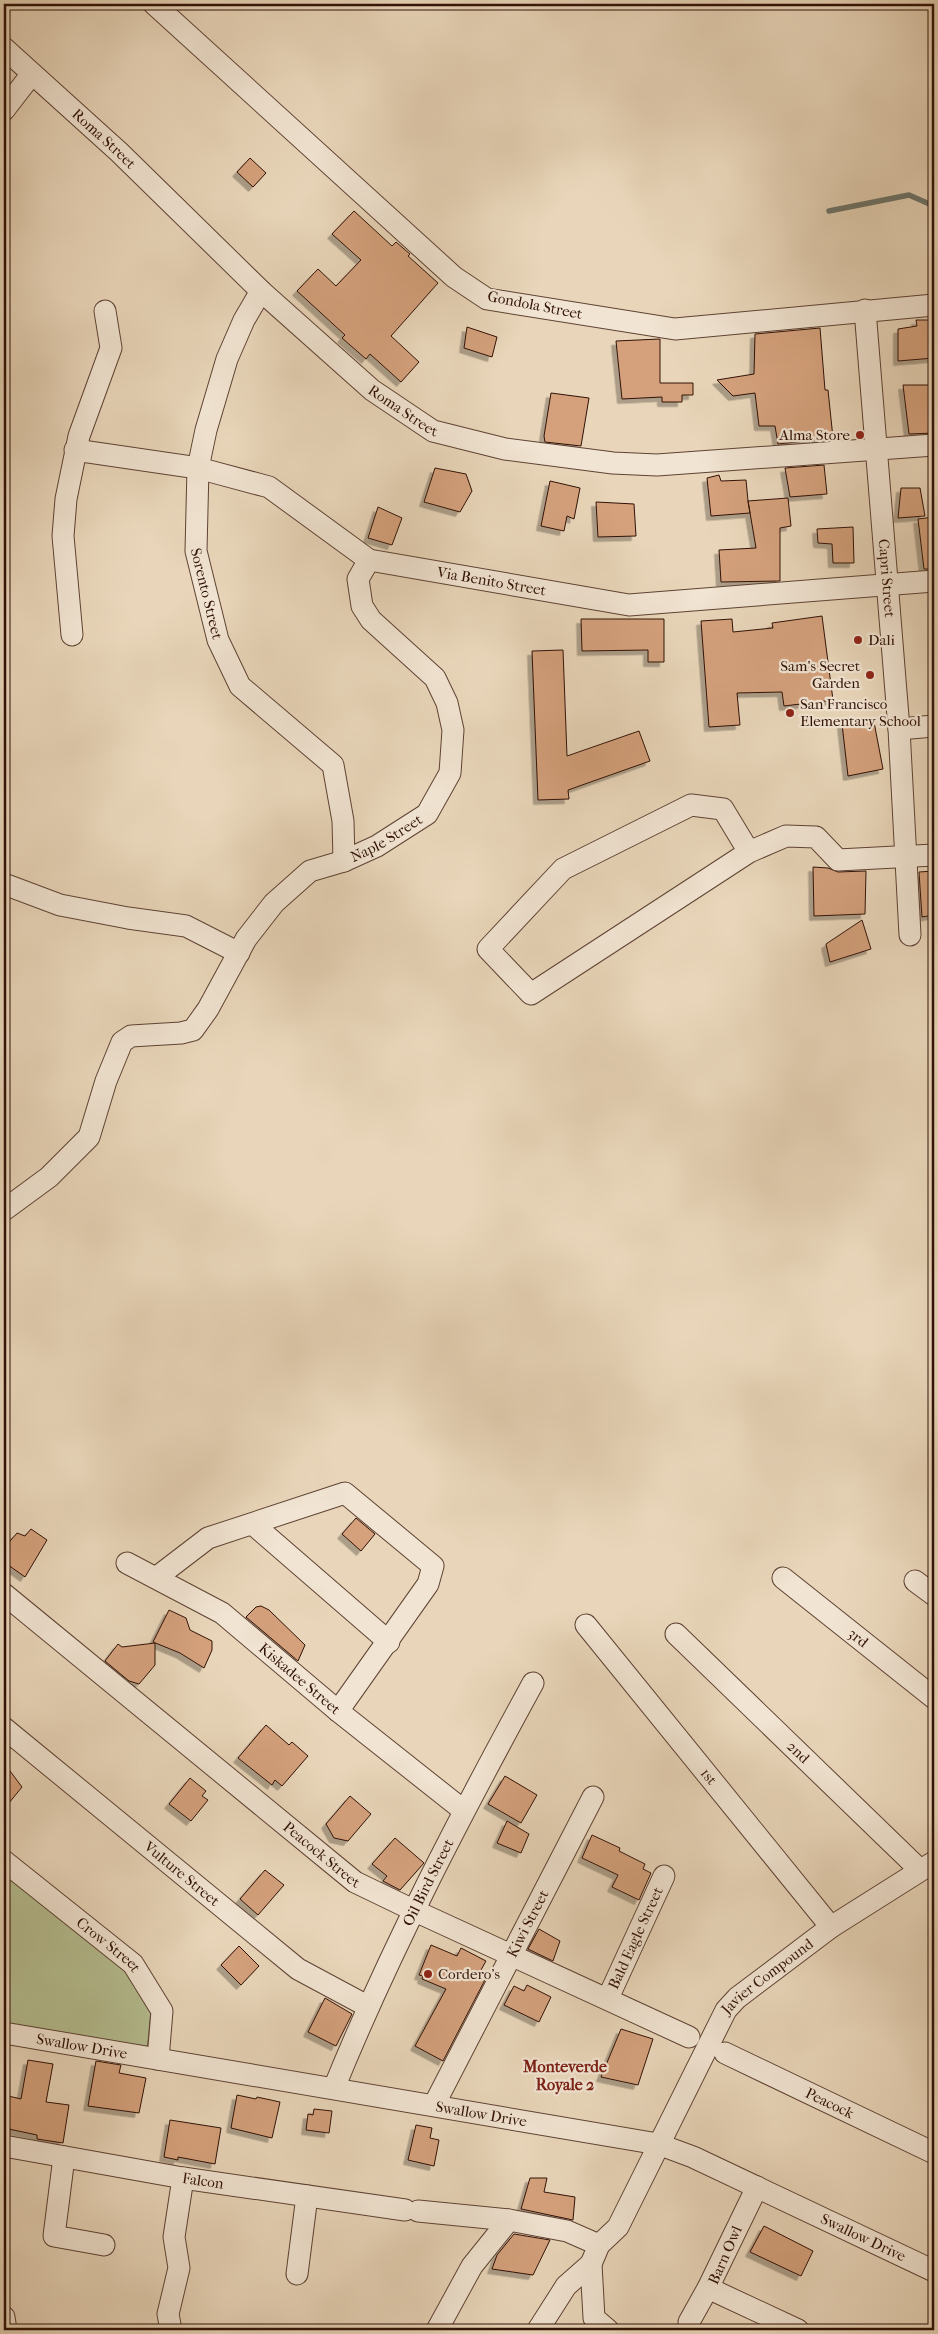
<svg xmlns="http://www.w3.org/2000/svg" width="938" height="2334" font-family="'IM FELL French Canon',serif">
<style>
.green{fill:#b5be91;stroke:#72684c}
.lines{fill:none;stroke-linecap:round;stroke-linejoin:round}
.stream{stroke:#6e766d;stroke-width:5.5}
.building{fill:#d4a17b;stroke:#301106;filter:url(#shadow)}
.street-casing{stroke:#5e4233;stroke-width:23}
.street{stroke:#f1e4d2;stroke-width:21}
.poi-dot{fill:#8f2418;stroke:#f1e4d2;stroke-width:2}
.labels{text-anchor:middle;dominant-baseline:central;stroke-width:4.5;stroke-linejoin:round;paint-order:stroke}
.street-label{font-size:15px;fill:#301106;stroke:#f1e4d2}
.poi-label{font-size:15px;fill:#301106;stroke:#f1e4d2;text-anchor:start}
.neighbourhood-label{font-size:16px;font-weight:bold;fill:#7a1f14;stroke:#f1e4d2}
</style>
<defs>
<filter id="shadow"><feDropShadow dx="-4.5" dy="4.5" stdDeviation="0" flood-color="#0004"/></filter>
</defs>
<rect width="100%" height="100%" fill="#e9d6ba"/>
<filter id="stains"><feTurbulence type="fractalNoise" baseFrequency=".004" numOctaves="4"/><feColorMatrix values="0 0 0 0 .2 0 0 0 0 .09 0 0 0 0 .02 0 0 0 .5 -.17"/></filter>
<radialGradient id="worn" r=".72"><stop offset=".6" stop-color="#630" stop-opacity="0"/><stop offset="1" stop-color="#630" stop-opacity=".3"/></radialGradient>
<path class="green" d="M4,1873L125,1970L151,2010L147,2051L4,2028Z"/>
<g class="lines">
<path class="stream" d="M829,211L909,195L934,206"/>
</g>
<path class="building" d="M250,158L266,173L253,187L237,172Z
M354,211L392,246L396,242L410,254L408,256L438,283L391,336L419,362L401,382L370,354L366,359L342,338L345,335L297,291L318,269L336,286L361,260L332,234Z
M916,320H932L934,358L898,361V329L917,326Z
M467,327L497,337L492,357L464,348Z
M820,328L825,390H828L833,438L778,444L775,426H759L755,393L733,396L717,380L754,374L755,334Z
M660,339V383H693V395H682V402H662V397L622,399L616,341Z
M903,385H934V433L909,434Z
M551,393L589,398L581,446L545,442L544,436Z
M824,465L827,494L790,497L785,468Z
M435,468L466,474L472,491L460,512L424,502Z
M719,475L721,481L746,480L748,501L788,498L791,526L780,528V581L721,582L719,550L756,548L748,501L750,513L711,516L707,478Z
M550,481L580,488L574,519L567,516L564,531L541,526Z
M901,488H920L925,516L898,518Z
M596,502L634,504L636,536L598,537Z
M378,507L402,518L392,545L368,538Z
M934,517V569H924L918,519Z
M853,527L854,563H833L832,544L818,543L817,529Z
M822,616L833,700L784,706L782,692L737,693L740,725L709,727L701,621L732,619L733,632L773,628L772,623Z
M581,619H664V662H648V650L582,651Z
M563,650L567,756L639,731L650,761L568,790L569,799L538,800L532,651Z
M874,722L883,769L848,776L842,724Z
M813,867L828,868L838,872L866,871L865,914L814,916Z
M934,871V915L922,917L919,872Z
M862,920L871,949L830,962L826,944Z
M356,1518L375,1534L361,1551L342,1534Z
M31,1529L47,1540L25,1577L4,1562V1548L17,1533L25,1536Z
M261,1606L269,1610L305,1645L298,1661L246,1617L256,1607Z
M169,1610L186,1618L190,1630L212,1641V1650L204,1668L180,1653L153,1642Z
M155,1643V1665L139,1684L129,1681L105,1661L118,1644L122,1647Z
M266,1725L289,1745L292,1742L308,1756L282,1786L275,1780L272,1785L238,1758Z
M4,1763L22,1787L4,1809Z
M505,1776L537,1795L521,1823L488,1804Z
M190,1778L206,1791L202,1796L208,1800L191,1821L169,1804Z
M350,1796L371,1814L348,1841L334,1838L326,1824Z
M507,1821L529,1834L521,1853L497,1843Z
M592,1835L620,1848L619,1851L645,1864L643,1869L651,1873L639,1900L612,1887L618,1875L582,1858Z
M395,1838L424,1863L400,1890L383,1881L387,1876L372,1864Z
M265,1870L284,1885L258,1915L240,1899Z
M539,1929L560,1941L553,1961L528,1949Z
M431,1945L457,1956L461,1948L486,1961L481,1970L488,1974L443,2061L415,2046L446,1989L422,1979L423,1976L419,1975Z
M239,1946L259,1966L241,1985L221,1965Z
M527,1985L551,1997L539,2022L504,2005L514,1986L524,1991Z
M325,1998L352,2014L336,2046L308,2032Z
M621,2029L653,2039L638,2085L601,2077Z
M28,2060L53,2064L46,2102L69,2105L63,2143L37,2139V2135L4,2128V2095L21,2099Z
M96,2061L121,2065L119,2073L146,2078L139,2113L88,2106Z
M237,2095L256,2099L257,2097L280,2102L272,2138L231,2128Z
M314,2109L332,2111L329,2133L306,2130L308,2114L313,2115Z
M170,2120L221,2128L215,2164L178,2157V2160L164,2157Z
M416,2125L432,2128L430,2138L439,2140L434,2166L408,2160Z
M530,2178H547L544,2192L575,2197L573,2220L521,2209Z
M764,2226L813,2251L801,2276L750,2252Z
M514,2234L550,2240L533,2275L492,2269L497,2255Z"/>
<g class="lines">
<g class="street-casing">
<g id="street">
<path d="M154,4L454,277L487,299L675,329L934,305"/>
<path id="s1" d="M4,48L119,152L261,291L372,390L433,431L505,449L613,463L657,465L934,445"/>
<path d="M4,110L31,75"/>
<path id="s2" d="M261,291L244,320L227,359L206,430L198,468L196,551L218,640L240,686L333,765L343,821L344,861"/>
<path id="s3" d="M865,310L899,729L910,935"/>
<path id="s4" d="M75,450L198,468L269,487L369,560L629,605L934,581"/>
<path d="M72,635L63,536L66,499L79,436L111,348L105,311"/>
<path d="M899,729L934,726"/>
<path d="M749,852L723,809L691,805L563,869L488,949L531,994L749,852L786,836L816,837L838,860L934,855"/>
<path d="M4,884L60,905L128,918L186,926L239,953"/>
<path id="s5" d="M4,1210L49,1177L89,1137L106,1081L122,1042L131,1036L181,1033L193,1030L208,1009L246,939L274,903L310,871L344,861L377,846L427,814L450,773L453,730L447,703L435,678L371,620L362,606L358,579L369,560"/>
<path d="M254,1525L389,1642"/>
<path id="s6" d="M127,1563L222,1613L338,1711L463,1810"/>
<path d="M157,1577L208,1538L345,1493L433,1566L428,1584L338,1711"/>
<path id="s7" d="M783,1578L934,1698"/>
<path d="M915,1581L934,1595"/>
<path id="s8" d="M4,1594L355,1882L413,1910L689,2037"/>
<path id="s9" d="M586,1625L831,1927"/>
<path id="s10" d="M676,1634L920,1870"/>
<path id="s11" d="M4,1728L298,1969L367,2006"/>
<path id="s12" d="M4,1861L133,1964L162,2011L158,2059"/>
<path id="s13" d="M608,1998L664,1876"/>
<path id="s14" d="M4,2033L658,2144L693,2157L934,2271"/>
<path id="s15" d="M725,2053L934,2153"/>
<path id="s16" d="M334,2088C391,1948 461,1815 533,1683"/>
<path id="s17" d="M434,2105L593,1797"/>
<path id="s18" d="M4,2146L183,2178L405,2210"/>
<path d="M64,2157L54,2236L104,2245"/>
<path d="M757,2187L708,2288L798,2330"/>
<path d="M418,2211L509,2220L567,2231L599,2245"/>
<path d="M297,2274L307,2196"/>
<path d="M4,2317L6,2330"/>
<path d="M689,2322L708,2288"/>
<path d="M171,2330L168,2314L179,2268L174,2237L183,2178"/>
<path d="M437,2330L472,2266L509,2220"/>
<path d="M538,2330L566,2286L591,2264"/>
<path id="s19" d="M608,2330L594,2318L591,2264L599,2245L618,2227L726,2010L737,1998L831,1927L934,1862"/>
</g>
</g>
<use href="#street" class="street"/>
</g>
<g class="poi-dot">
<circle cx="860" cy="435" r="5"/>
<circle cx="858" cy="640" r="5"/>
<circle cx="870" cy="675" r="5"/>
<circle cx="790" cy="713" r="5"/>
<circle cx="428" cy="1974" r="5"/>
</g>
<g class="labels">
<g class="street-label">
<text stroke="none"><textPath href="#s1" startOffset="135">Roma Street</textPath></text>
<text transform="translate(535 305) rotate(11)">Gondola Street</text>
<text stroke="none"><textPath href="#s1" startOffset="540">Roma Street</textPath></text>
<text stroke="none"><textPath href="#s3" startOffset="269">Capri Street</textPath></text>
<text stroke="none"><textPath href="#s4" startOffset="446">Via Benito Street</textPath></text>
<text stroke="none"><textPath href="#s2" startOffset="316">Sorento Street</textPath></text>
<text stroke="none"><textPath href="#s5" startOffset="569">Naple Street</textPath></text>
<text stroke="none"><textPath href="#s7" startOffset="96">3rd</textPath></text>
<text stroke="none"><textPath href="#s6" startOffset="209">Kiskadee Street</textPath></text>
<text stroke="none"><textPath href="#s10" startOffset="170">2nd</textPath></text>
<text stroke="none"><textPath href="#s9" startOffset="195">1st</textPath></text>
<text stroke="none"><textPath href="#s8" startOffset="411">Peacock Street</textPath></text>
<text stroke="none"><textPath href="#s11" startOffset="230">Vulture Street</textPath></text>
<text stroke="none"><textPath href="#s16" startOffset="226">Oil Bird Street</textPath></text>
<text stroke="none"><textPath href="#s17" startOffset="204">Kiwi Street</textPath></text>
<text stroke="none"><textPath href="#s13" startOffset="66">Bald Eagle Street</textPath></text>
<text stroke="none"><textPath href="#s12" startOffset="134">Crow Street</textPath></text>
<text stroke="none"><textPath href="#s19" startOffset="415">Javier Compound</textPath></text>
<text stroke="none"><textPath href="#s14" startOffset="79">Swallow Drive</textPath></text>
<text stroke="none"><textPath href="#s15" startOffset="116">Peacock</textPath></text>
<text stroke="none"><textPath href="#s14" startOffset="484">Swallow Drive</textPath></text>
<text stroke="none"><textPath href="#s18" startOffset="202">Falcon</textPath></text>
<text stroke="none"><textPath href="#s14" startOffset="889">Swallow Drive</textPath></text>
<text transform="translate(725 2255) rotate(-66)">Barn Owl</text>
</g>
<g class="poi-label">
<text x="850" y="435" text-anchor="end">Alma Store</text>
<text x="868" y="640">Dali</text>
<text x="860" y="666" text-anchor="end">Sam's Secret<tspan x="860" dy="17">Garden</tspan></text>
<text x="800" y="704">San Francisco<tspan x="800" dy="17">Elementary School</tspan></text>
<text x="438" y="1974">Cordero's</text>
</g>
<g class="neighbourhood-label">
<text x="565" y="2066">Monteverde<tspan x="565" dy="18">Royale 2</tspan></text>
</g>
</g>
<rect width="938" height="2334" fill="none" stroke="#e9d6ba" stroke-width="20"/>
<rect x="5" y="5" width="928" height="2324" fill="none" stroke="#301106" stroke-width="2.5"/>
<rect x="10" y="10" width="918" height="2314" fill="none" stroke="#301106"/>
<rect width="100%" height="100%" filter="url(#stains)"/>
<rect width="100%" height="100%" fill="url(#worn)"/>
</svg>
